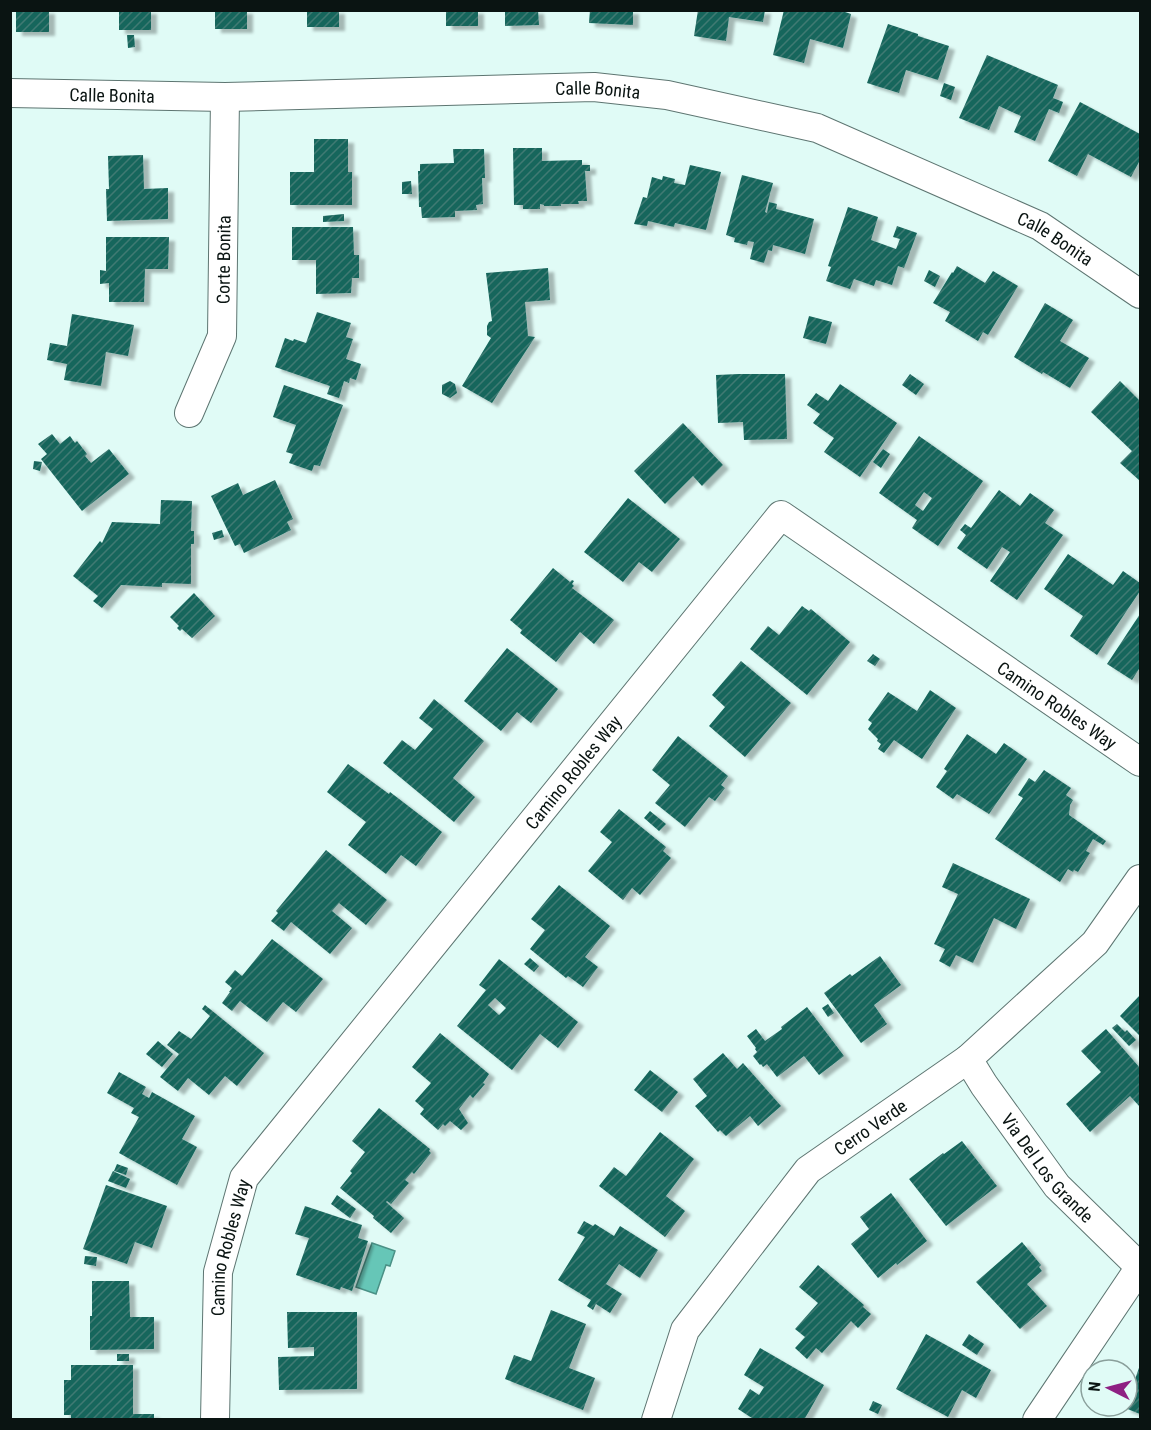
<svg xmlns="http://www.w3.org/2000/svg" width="1151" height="1430" font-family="'Roboto Condensed',sans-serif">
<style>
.water{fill:#66c6b7;stroke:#4a9186;stroke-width:1.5}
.building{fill:url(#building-hatch);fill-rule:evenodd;filter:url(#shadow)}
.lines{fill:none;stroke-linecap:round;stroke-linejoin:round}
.street-casing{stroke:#5d7571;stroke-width:30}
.street{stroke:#fff;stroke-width:28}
.labels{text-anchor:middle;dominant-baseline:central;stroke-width:6;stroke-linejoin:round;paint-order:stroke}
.street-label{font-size:18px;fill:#0a1412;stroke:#e0fbf6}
</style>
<defs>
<pattern id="building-hatch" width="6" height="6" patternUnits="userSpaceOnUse" patternTransform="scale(1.5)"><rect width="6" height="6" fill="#17665c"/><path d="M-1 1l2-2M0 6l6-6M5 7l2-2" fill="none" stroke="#3f7a73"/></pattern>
<filter id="shadow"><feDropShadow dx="6" dy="4" stdDeviation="1.5" flood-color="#0004"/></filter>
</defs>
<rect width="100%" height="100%" fill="#e0fbf6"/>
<path class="water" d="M372,1243L395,1251L390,1266L386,1265L376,1294L356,1287Z"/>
<path class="building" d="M16,10H49V32H16Z
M119,10H151V30H119Z
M215,10H247V29H215Z
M307,10H339V27H307Z
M446,10H478V26H446Z
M505,10H538L539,25L505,26Z
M590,10H633V25L589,23Z
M698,10H765L763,22L729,17L726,41L694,36Z
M784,10H839L851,14L843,48L810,39L804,63L773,55Z
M888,24L918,34V36L949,46L938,80L906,70L899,93L867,83Z
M127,35H134L135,47L128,48Z
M987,55L1058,85L1053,98L1063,102L1059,113L1049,109L1035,141L1014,132L1021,116L999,106L989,130L959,118Z
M944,83L955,87L951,100L940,96Z
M1080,102L1140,134V160L1131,177L1088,154L1077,176L1048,161Z
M314,139H348V172H352V205H290V172H314Z
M513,148H542V161L582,160V165H590V171H585L587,201H578L579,204H561V206H544V205L540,204V209H523V205H514Z
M453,149H484L485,178H482L483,204L476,205L477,210L455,211V217L422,218L421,207H419L418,171H420V164L454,163Z
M143,155L144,189L168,188V219L107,221L106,189H109L108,156Z
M690,165L721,172L706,230L675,223L674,227L648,221L647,226L634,224L643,197L647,198L652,177L662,180L663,176L675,179L674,183L685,185Z
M742,175L773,183L765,212L767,213L769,202L777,204L776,209L814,219L805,254L773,245L772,251L768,250L764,263L750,259L754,242L748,241L747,245L734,242L735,238L726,235Z
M411,181L412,194H402V182Z
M848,207L878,217L871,240L896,249L900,239L893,237L897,226L917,233L904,268L898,266L892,285L876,280L874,286L854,279L850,289L826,281L831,267L828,266Z
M344,214V221L323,222V216Z
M292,227H353L354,255H359V278H352L351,293L316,294V260H292Z
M106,237H169L168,269H145L144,302H109V283L100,284V270L106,271Z
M957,266L985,283L993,271L1018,286L988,335L983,332L978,341L945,321L950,312L933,303L952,272L953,273Z
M548,268L550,300L525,302L528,336L535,337L492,403L462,386L491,338L487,335V326L489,322L492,321L486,273Z
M929,270L940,276L935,287L924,281Z
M1045,303L1073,320L1060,341L1089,358L1070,388L1043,372L1042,374L1014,357Z
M317,312L351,323L346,337L353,339L346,359L361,364L356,380L350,378L349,383L344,381L339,398L327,394L330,386L275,367L285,338L293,341L294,339L306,343Z
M72,314L134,325L128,356L106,352L101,386L64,380L67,364L47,360L50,343L67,346Z
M809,316L832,322L826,344L803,338Z
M739,374H785L787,439L744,440L743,422L718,423L716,375Z
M910,374L924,384L916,395L902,385Z
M450,381L455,384L457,393L450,398L442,394V385Z
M1120,381L1140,401V478L1139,480L1120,463L1132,451L1091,412Z
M840,384L897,423L860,477L824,452L834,438L813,423L820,414L807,405L816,393L828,401Z
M284,385L343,405L320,466L314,465L312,471L289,463L293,454L286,452L296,425L273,417Z
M683,423L723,465L702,486L693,476L665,504L634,471Z
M52,434L60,444L70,436L75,443L77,441L87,454L85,456L91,463L109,449L129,474L82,511L41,459L47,454L38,444Z
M919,436L983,481L938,546L912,528L917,520L879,493ZM924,492L932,498L923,511L915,505Z
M883,449L890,454L881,468L873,462Z
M34,461L42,462L40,471L33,469Z
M275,480L293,519L287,522L291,530L244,553L240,544L235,546L211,496L238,483L243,495Z
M999,490L1020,506L1030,493L1054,510L1045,523L1063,535L1017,600L990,581L1010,552L1002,547L987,569L957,548L966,535L960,530L965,524L971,528Z
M628,498L680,539L652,572L639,562L623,582L584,552Z
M161,500L192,501L191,531H194V544H191V584L162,583V587L121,585L102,608L93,601L98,596L73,576L100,541L102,543L112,522L160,524Z
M222,530L224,537L214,540L212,533Z
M1068,554L1113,585L1123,571L1140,583V591L1097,655L1070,636L1083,616L1044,589Z
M553,568L570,582L572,580L574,581L572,584L574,586L572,588L614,620L594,644L580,632L556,662L520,633L522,630L510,620Z
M194,593L215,616L192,638L182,629L180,631L177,628L179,626L170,617Z
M802,606L809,611L811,609L850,642L807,695L750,649L768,626L779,635Z
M1140,614V670L1139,669L1132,680L1107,664Z
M507,648L558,689L531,723L517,712L501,731L464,701Z
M873,654L880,659L875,666L867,661Z
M741,661L791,703L745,757L709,726L725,707L712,695Z
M930,690L956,708L922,759L894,740L884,753L878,749L881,744L877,741L878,739L868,729L872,723L868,720L888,692L917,711Z
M434,699L484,741L453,778L475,797L454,822L383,763L402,740L415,750L433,729L419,718Z
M967,734L996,754L1004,743L1027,759L989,814L957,794L953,799L936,787L947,771L944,769Z
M678,736L728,776L721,785L725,788L715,801L709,797L685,827L655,803L670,785L652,770Z
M348,764L389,794L390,792L442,832L416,866L401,855L386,874L348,845L366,822L327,792Z
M1044,770L1071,788L1066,795L1073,800L1070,805L1069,815L1106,841L1103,845L1093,839L1086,851L1090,853L1078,872L1074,870L1073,872L1068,869L1060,882L995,839L1023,798L1018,795L1029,778L1035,782Z
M619,809L666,847L663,851L671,858L640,895L632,888L623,900L588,871L612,842L600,832Z
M650,811L666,824L659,831L644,818Z
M326,850L387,900L366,925L339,903L332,911L352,928L330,954L291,922L284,931L271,921L278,913L276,911Z
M953,863L1030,899L1016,929L994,918L973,963L956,955L950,967L939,961L945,949L934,944L958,894L942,887Z
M559,885L610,926L585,957L598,967L583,987L568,976L566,978L530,949L545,930L531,919Z
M272,939L323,979L296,1012L283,1002L267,1022L240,1001L232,1011L222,1003L230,992H229L232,988L225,982L235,970L242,976Z
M880,956L901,985L874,1005L887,1024L861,1043L824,993L850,974L852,976Z
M530,958L539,966L534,972L524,964Z
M499,959L578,1022L558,1048L540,1034L512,1070L457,1026L486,990L479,985ZM495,998L506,1008L499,1015L488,1005Z
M1140,995V1036L1120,1016Z
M828,1004L834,1013L828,1017L822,1008Z
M205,1005L264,1053L237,1086L225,1076L209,1095L188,1078L178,1091L160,1077L179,1054L167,1045L179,1031L191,1039L210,1016L202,1009Z
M807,1007L844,1056L819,1075L804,1056L777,1077L767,1064L763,1067L761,1064L760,1065L753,1056L757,1052L755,1049L756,1048L747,1036L756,1029L765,1041L782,1029L781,1027Z
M1117,1024L1125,1032L1127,1030L1136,1040L1129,1046L1112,1028Z
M1106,1029L1140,1068V1107L1130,1096L1090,1132L1066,1104L1101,1072L1081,1051Z
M440,1033L489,1074L483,1083L485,1084L473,1098L470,1095L459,1109L468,1123L461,1130L450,1121L445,1126L443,1124L438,1130L420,1114L424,1109L415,1101L431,1083L412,1067Z
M158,1041L173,1054L162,1067L146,1054Z
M723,1053L737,1069L743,1063L781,1106L758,1126L750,1116L726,1136L720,1130L718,1132L695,1106L707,1096L693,1079Z
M650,1070L678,1092L662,1112L634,1090Z
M119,1072L146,1087L142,1094L149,1098L152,1092L195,1116L182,1139L197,1147L177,1185L119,1153L139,1117L131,1113L134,1108L107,1093Z
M379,1108L430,1149L429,1151L431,1153L414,1174L412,1172L405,1180L409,1183L391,1204L387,1201L386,1202L404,1218L391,1233L373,1218L374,1216L340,1188L352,1173L350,1171L365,1152L352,1141Z
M660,1132L694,1159L666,1196L685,1211L665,1237L599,1186L614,1167L626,1176Z
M962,1141L997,1186L946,1226L909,1179L943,1153L944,1154Z
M117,1164L128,1168L126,1175L114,1171Z
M113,1171L130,1179L126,1188L108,1181Z
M106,1185L167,1206L152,1248L135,1242L127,1264L83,1249Z
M891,1193L927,1241L897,1265L896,1263L878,1278L851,1244L869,1229L860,1217Z
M337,1195L356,1209L350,1218L331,1204Z
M305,1206L362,1225L358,1238L368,1241L352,1291L341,1287L340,1290L296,1275L309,1238L295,1234Z
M584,1221L593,1226L595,1224L614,1236L620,1226L658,1250L640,1278L619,1264L606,1284L622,1294L610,1313L596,1304L593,1310L587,1306L591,1300L558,1280L585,1237L577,1233Z
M1022,1242L1041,1265L1039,1267L1042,1271L1027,1284L1047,1306L1020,1329L976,1282Z
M85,1256L97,1257L96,1266L84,1264Z
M818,1265L864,1305L863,1307L871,1314L858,1328L851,1321L822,1353L816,1348L807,1359L795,1348L805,1337L795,1329L818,1303L799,1287Z
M92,1281H129L130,1317H154V1349L90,1350V1316H92Z
M551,1310L586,1324L569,1368L595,1378L583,1410L505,1379L514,1355L531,1361Z
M287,1312H357V1389L279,1390L278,1357L314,1356V1347L288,1348Z
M926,1334L991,1370L976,1398L962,1390L948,1417L896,1389Z
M969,1334L984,1344L977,1355L962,1345Z
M760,1348L824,1385L804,1420H755L738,1409L750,1389L759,1395L764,1387L744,1375Z
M117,1354H129V1361H117Z
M71,1365H133V1414H154V1420H71V1415H64V1380H71Z
M1140,1365V1414L1125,1408V1406H1127V1402Z
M873,1401L882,1405L878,1414L869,1410Z"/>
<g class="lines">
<g class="street-casing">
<g id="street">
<path id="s1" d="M10,93L225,97L594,87L667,95L817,128L1040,226L1140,294"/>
<path id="s2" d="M189,413L222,336L225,97"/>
<path id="s3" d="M968,1059L984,1085L1057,1186L1140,1267"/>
<path id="s4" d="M215,1420L218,1272L244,1178L781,515L1140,762"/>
<path id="s5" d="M656,1420L685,1330L808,1170L968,1059L1095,943L1140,879"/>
<path d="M1037,1420L1140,1267"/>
</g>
</g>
<use href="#street" class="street"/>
</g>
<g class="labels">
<g class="street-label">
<text stroke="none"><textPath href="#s1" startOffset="588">Calle Bonita</textPath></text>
<text stroke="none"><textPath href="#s1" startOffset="102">Calle Bonita</textPath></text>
<text stroke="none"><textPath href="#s1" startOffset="1074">Calle Bonita</textPath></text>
<text stroke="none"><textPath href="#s2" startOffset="160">Corte Bonita</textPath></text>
<text stroke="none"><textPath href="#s4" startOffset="1434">Camino Robles Way</textPath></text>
<text stroke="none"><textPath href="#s4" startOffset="768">Camino Robles Way</textPath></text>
<text stroke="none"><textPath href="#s5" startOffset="372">Cerro Verde</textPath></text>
<text stroke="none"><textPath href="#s3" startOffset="135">Via Del Los Grande</textPath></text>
<text stroke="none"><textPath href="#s4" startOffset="174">Camino Robles Way</textPath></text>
</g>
</g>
<rect width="1151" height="1430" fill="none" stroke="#0a1412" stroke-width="24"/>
<g transform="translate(1109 1388) rotate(276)"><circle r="28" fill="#e0fbf6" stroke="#8a9f9b" stroke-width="1.5"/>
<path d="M0-4.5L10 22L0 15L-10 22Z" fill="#8e2083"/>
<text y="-9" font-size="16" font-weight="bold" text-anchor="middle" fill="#0a1412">N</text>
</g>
</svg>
